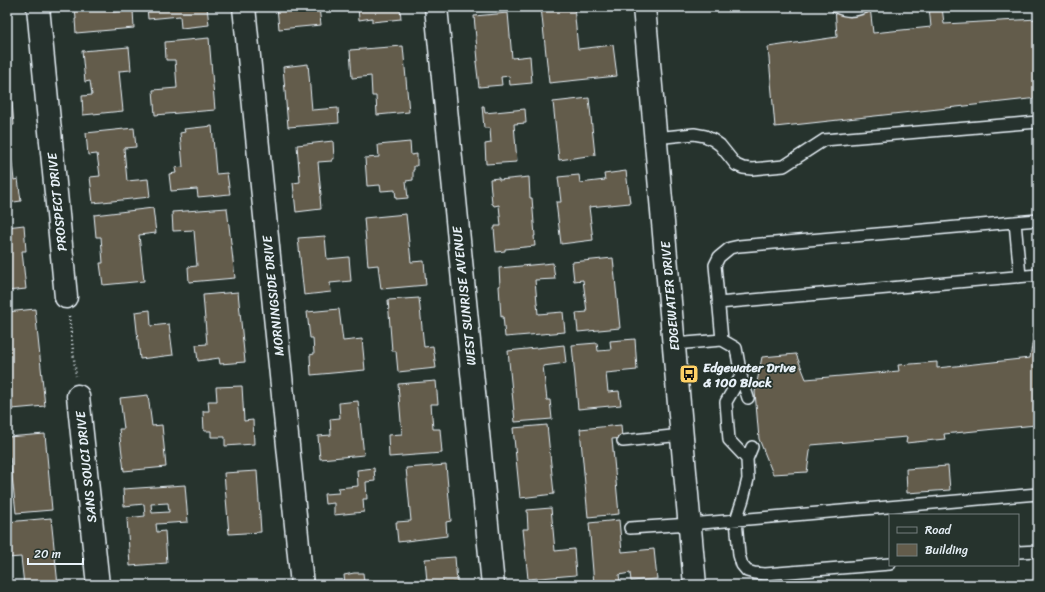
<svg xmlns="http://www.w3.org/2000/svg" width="1045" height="592" font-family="Sriracha,sans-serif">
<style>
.building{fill:#635c4b;stroke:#e8f1f8;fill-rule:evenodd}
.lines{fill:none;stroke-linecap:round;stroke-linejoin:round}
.lane-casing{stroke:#e8f1f8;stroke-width:14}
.street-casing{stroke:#e8f1f8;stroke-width:25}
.secondary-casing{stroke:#e8f1f8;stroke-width:25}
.path{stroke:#e8f1f8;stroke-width:2.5;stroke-dasharray:1 3;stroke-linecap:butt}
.lane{stroke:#26332d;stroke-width:11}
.street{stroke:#26332d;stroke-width:22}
.secondary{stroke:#26332d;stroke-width:22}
.labels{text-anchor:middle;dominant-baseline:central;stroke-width:3.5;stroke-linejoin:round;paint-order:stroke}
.street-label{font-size:13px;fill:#e8f1f8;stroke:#26332d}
.poi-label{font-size:13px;font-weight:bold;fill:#e8f1f8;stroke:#26332d;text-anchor:start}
</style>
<rect width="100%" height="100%" fill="#26332d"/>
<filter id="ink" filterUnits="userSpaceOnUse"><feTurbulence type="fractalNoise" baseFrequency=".025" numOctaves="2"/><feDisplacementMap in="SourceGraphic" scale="8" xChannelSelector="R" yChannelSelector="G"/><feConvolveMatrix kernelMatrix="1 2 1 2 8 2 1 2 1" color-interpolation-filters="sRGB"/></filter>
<g filter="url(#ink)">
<path class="building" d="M79,7H112L113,12L133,10L134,28L76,33L75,19H76L75,8Z
M147,7H207L209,25L181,28L180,16L148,19Z
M277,7H319L321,25L279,29Z
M358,7H400L401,19L372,22V18L359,20Z
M541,7H574L578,49L613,45L617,76L549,83Z
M835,7H870L873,33L931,27L929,7H942L944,24L1038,19V98L775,127L768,47L837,37Z
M508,13L512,58L530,56L532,83L510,85L509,76L501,77L502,85L479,87L476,62L478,61L474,16Z
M209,38L215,110L155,115L153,90L177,88L175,60H166L165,42Z
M403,46L409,112L377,115L376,96H372L371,76L352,78L350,50Z
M129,47L131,70L119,71L123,111L83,115L82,96L92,95L90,81L85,82L82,51Z
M308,64L312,110L338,108L339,123L288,127L283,67Z
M589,98L595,155L559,160L553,102Z
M12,102L14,125L7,126V103Z
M482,106H484L485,113L525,109L526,123L514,124L517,162L486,164L485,144L491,143L490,128H484Z
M212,126L216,174L227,173L230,194L198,197L197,189L171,191L169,174L176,173L175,168L183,167L180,133L185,132L184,129Z
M134,128L136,147L124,148L127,181L148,179L150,197L93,203L90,177L100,176L97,154L88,155L86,133Z
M333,141L334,159H332V161L318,162L321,195L320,196L321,209L296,212L293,183L300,182L297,145Z
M410,142L411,155L417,154V166H414V170H413V180L406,181L408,198L396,199L395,190L381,191L380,185L367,186L365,158L379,157L378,145Z
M7,147H10L14,180L18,179L21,201L7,203Z
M626,171L630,203L589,207L593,240L561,244L556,202H561L558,177L579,175L580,183L605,180L604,174Z
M529,177L530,198H532L535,236H534L535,246L505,249V251L496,252L494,228H495V226H501L499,205L494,206L493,204H492L490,179L499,178V180Z
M153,208L156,233L139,235L144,281L103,285L100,263H103L101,237H96L94,215Z
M227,208L235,278L189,282L188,267L197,266L194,230L173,231L172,212Z
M406,214L411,262L424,261L426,285L381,289L378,265L368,266L364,218Z
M24,225L26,251H22L26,289L7,291V227Z
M325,236L327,259L349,257L351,281L330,283L331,292L304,295L298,238Z
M613,258L620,328L578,332L576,313L587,312L583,280L574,281L572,262Z
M553,263L555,279L535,280L538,314L563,312L565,332L505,337L503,316L501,317L499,286H500L499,268Z
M238,292L245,362L220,364L219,358L198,361L196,345L207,344L203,295Z
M419,298L424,347L433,346L436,368L398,372L396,351H392L388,300Z
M35,309L45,406L12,409L7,358V312Z
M339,309L343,341L362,339L365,370L311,375L310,355L314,354L313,338H310L307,312Z
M150,310L151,326L169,324L173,355L140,359L135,312Z
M1034,332H1038V430L1036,425L944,434L945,439L906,443L907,437L811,445L807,472L773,474L759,439L755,392L762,357L796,354L806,379L899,371L898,365L937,362V368L1030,358Z
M635,339L637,370L606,373L608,392L619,391L621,405L578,409L572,345L597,343L598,351L611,350L610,341Z
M564,345L566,363L543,366L547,400H550L552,419L515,422L508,351Z
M436,381L438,404H431L433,429H440L442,453L389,457L388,435L402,434L398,384Z
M242,386L244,421L253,420L254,444L225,446V437H211V431H204L203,411H209L208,401H217L216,387Z
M148,395L152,426L162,425L166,467L124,471L119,429H124L120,398Z
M358,401L364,455L320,459L318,436L331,435L330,419L340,418L339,403Z
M547,425L554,494L520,498L513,428Z
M621,425L622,438L612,439L619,514L588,517L580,429Z
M45,434L52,510L16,513L10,457H7V437Z
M446,465L451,521L446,522L447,536L398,542L396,522L411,521L406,468Z
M948,466L950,490L907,493L906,469Z
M374,468L375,481L366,482L367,499H363L364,512L334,515V503L325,504L324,494L339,493L338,488L358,486L357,470Z
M257,471L261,532L229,534L224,473Z
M185,485L188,522L156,524L157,532L165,531L167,563L130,566L127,518L145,516L144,504L124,506L123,489ZM168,503L169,512L152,513L151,504Z
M551,508L555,551L574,549L576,575L528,579L523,529H528L527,510Z
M51,518L58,585H24L21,557L7,558V522Z
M619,520L622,552L654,549L657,579L631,581L630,573L619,575L620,581L594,584L589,523Z
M455,557L457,583H452L453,585H418V583L427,582L425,559Z
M354,573H363L364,582L370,581V585H338L345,584L344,575Z"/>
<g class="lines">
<g class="lane-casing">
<path id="lane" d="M837,7C847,12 855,11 865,7
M655,138L694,134L705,136L713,140L720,145L736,165L743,168L752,169L784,166L824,140L1038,122
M1015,222L1020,276
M718,303L1038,275
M722,340L715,265L719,257L730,248L739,246L1038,220
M674,344L722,340L736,348L741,376L748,398
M741,376L726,402L729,440L747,459
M623,441L682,435
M752,447L747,459L748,479L743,499L736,520L739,555L742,565L747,571L754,573L765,574L890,564
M630,528L690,524L1038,494
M1018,552L1038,551"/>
</g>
<g class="street-casing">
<path id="street" d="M38,7L66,297
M244,7L302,585
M436,7L493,585
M78,396L98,585"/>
</g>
<g class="secondary-casing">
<path id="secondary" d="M644,7L695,585"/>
</g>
<path class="path" d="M69,316L76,376"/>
<use href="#lane" class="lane"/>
<use href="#street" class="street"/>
<use href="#secondary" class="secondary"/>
</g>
</g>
<defs>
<g id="bus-square" transform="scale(1)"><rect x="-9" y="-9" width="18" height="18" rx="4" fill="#ffd166" stroke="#26332d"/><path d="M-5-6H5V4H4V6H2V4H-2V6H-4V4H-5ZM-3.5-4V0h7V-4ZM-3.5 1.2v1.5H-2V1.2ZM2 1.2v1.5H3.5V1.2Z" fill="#111"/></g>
</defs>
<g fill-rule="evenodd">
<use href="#bus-square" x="689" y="374"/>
</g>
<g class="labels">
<g class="street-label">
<text transform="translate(57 202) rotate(-96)">PROSPECT DRIVE</text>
<text transform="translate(273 296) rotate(-96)">MORNINGSIDE DRIVE</text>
<text transform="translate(464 296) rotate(-96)">WEST SUNRISE AVENUE</text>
<text transform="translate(670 296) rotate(-95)">EDGEWATER DRIVE</text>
<text transform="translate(86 467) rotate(-96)">SANS SOUCI DRIVE</text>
</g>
<g class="poi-label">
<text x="703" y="367">Edgewater Drive<tspan x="703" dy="15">&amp; 100 Block</tspan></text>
</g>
</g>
<rect width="1045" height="592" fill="none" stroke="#26332d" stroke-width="24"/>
<rect x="12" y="12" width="1021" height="568" fill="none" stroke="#e8f1f8" stroke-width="1.5" filter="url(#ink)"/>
<rect x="889" y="514" width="130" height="52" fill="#26332d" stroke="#747f7e"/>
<rect x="897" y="527" width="20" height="6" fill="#26332d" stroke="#747f7e"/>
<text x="925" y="534" font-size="12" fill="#e8f1f8">Road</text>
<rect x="897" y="544" width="20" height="12" fill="#635c4b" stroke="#747f7e"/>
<text x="925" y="554" font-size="12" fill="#e8f1f8">Building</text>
<path d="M28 558v6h55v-6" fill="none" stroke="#e8f1f8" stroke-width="2"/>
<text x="34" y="558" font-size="12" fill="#e8f1f8" stroke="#26332d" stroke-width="3" paint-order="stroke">20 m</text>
</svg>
